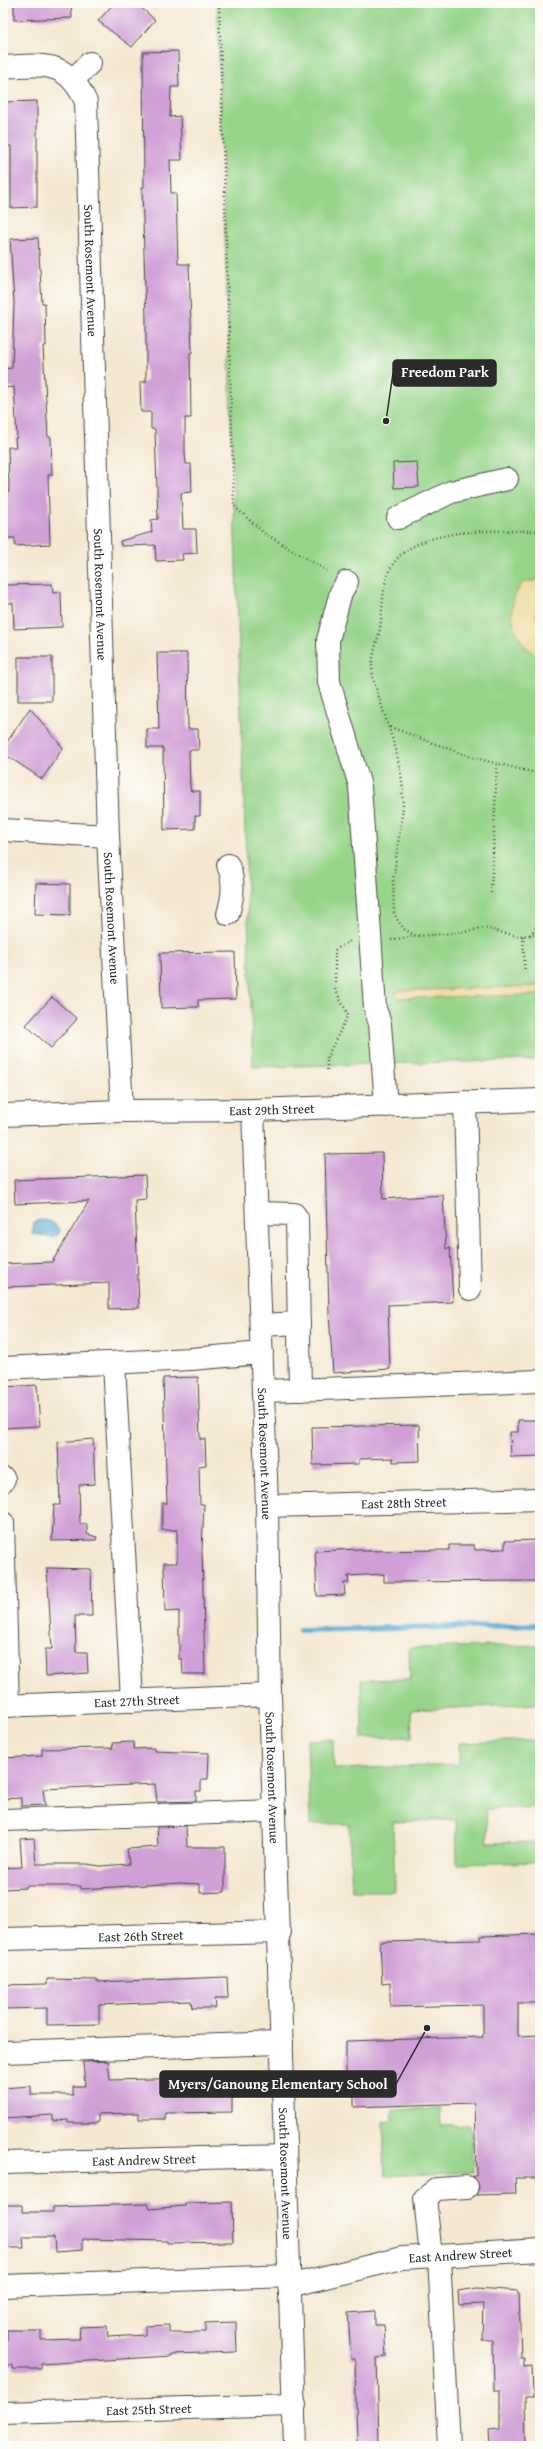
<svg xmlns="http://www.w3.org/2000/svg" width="543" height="2449" font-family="'Gentium Book Plus',serif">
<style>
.green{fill:#96d48a;stroke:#60805a}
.sand{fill:#eeda9e;stroke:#8c8264}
.water{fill:#57a8d2;stroke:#416a7e}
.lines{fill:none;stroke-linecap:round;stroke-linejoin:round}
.stream{stroke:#57a8d2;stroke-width:6}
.building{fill:#cf9fd6}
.minor-casing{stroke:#494744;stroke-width:24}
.path{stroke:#494744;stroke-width:2.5;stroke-dasharray:1 3;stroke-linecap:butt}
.minor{stroke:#fff;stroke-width:22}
.labels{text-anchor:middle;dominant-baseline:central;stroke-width:4;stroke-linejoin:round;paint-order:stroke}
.street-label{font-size:13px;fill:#2b2b2b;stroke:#fdfcf7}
.leader{fill:none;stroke:#2b2b2b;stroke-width:1.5}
.callout-dot{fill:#2b2b2b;stroke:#fdfcf7;stroke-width:1.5}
.callout{fill:#2b2b2b;stroke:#2b2b2b;stroke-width:1.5}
.callout-label{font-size:14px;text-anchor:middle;font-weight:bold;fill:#fff}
</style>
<rect width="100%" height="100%" fill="#fdfcf7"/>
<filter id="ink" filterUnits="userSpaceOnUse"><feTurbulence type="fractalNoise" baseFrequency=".025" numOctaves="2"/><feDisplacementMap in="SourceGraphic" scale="8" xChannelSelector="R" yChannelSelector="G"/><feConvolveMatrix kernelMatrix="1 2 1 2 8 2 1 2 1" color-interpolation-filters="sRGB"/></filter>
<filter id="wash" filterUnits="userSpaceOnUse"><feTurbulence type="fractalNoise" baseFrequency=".012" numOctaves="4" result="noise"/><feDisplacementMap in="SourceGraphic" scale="16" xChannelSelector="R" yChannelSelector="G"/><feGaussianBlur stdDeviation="0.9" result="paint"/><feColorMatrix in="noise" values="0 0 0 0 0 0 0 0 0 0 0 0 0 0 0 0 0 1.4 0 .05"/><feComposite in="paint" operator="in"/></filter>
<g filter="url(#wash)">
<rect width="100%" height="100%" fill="#f4e8d1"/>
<path class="green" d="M217,3H540V1060L253,1067Z
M540,1645V1704L411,1710L412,1737L362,1738L361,1680L410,1679L409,1648Z
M333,1739L334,1769L459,1765V1743L540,1740V1807L486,1809L488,1843L540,1842V1862L457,1864L456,1820L393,1822L395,1891H352L349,1824H310L307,1740Z
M440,2108L441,2126L470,2125L473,2172L385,2176L383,2122L393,2121L392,2110Z"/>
<path class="sand" d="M540,580L536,614L540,630V657C512,643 502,604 524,582Z
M540,986V995L398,998L395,995L397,991Z"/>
<path class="water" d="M40,1220C49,1220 56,1222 60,1231L58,1235L53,1237L32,1234L34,1222Z"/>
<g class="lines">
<path class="stream" d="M300,1630L540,1625"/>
</g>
<g id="blocks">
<path class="building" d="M14,3H71L72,18L14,20Z
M114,3H136L155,20L132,47L98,21Z
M178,51L179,87H171L170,117L180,116L182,160H170L171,193H176L178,264H189L192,353H190L191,418H185V453L186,464H191L192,492L181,493L183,529H196L197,553L182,554L183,560L156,561L155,545L121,546L120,541L152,532L151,520L158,519L155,429H151V412H141L140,382H146V320L142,187H144L143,52Z
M37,101V207L11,208V146H3L5,102Z
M38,238L42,303H45L46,346H43L48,437H51L52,475H48L50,544L15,546V538H4L3,520V492H9L8,447H16L15,438H17L14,387L4,388L3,378V369L12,368L14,303L10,239Z
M417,462L419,487L394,488L393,463Z
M52,584L53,593L61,592L62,627L14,629L13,603H7L6,585Z
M157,653H187L188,729H198L199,750H189L190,788L191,791H200V816H195V829L164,830L163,748H147V729H159Z
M18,657H52V701H18Z
M30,708L63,748L42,779L3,753V748Z
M36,883L70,884V915L35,914Z
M235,952L236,999L198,1000V1007L161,1008L160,953Z
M52,997L77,1019L51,1048L26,1025Z
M382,1153L383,1199L443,1195L446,1249L450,1248L453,1302L388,1305L390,1369L333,1373L329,1313L325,1154Z
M145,1175L146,1199L135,1200L139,1308L109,1309V1283L3,1287V1264L52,1262L89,1201L15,1204L14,1180Z
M198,1377L200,1439H205L206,1465L199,1466L200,1504H204L202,1550L205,1674H183L182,1659H179V1611L165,1612L164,1563H177V1530H162V1503H167L163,1378Z
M37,1385L40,1426L3,1428V1387Z
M518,1420H540V1456L511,1457L510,1432H518Z
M419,1425L420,1461L393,1462V1458L359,1459V1464L313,1465L312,1427Z
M93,1439L95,1484L79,1485L80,1524H87V1534L97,1537L96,1540L52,1541L54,1505H60L58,1442Z
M540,1540V1581L384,1582V1574L348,1576L349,1583H344L345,1595L317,1596L315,1551L362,1549V1551L449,1550V1545H474L475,1550L505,1549V1541Z
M47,1568L91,1569L92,1616H75L76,1652H87L88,1673L46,1676L45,1649H52Z
M133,1742L134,1749L154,1748V1751L209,1753L208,1779H201V1791H196V1801L157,1802L155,1784L43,1789L45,1805L21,1806V1798L3,1799V1758L42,1756V1749L113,1748L112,1743Z
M186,1826L187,1847H225V1892L200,1893V1884L180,1883L81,1889V1886H26V1888L3,1889V1868L22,1867L20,1839L34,1838L36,1864H87L100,1866L129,1864L127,1849L158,1847L157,1827Z
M540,1934V2003H518V2036L540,2035V2178H515L516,2194L476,2195L479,2187L473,2176H476L474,2103L354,2107V2083H346V2041L483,2037V2005L390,2007V1983L382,1984L380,1942L481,1940V1936Z
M227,1977L228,1998H215L216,2008H192L191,2001L99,2005V2024L47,2025V2008L3,2009V1985L47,1984V1979L98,1980V1982Z
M108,2061L110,2080L232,2077V2112L165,2113V2119H139V2113L98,2114V2123H68V2120L53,2121V2115L3,2118V2088L31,2086V2095H73V2086H85L83,2062Z
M232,2202L233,2242L167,2243V2241L83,2239V2250L55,2252L54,2237H23L24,2248H3V2205H22V2212H53V2207L86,2206L148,2204L150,2209L185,2206V2203Z
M477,2288L519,2291L521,2358H524V2367L532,2366L533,2397H525L526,2446H490L489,2430L500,2429V2390H494L493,2340H482L483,2304L459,2305L458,2291Z
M375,2311V2325H384L386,2357L377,2358L379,2446H357L355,2359H351L348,2313Z
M236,2322L237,2352L170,2354V2356L41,2364V2369H13V2365H3V2340H7V2330H41V2340L79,2339L80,2327L107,2326L108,2337L145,2335V2326L169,2325V2332H205V2323Z"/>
</g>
</g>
<g filter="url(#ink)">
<use href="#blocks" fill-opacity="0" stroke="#494744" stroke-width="1"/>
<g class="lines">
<g class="minor-casing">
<g id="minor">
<path id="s1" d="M3,67C43,65 67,59 86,102L108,836L122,1111"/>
<path d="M73,80L90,63"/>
<path d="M398,518L451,492L507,479"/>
<path d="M347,582L341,592L328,640L329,682L360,786L375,1008L380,1024L386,1106"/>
<path d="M3,830L108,836"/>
<path d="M228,865C235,882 233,897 228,914"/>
<path d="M465,1102L470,1289"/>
<path id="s2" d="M253,1110L267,1506L270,1695L295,2446"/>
<path id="s3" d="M3,1115L122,1111L253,1110L540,1100"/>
<path d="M257,1213L294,1214L297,1218L300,1390"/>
<path d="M261,1325L299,1323"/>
<path d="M114,1363L132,1701"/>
<path d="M3,1368L191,1359L262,1353"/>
<path d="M263,1391L540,1381"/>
<path d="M3,1481L4,1479"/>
<path id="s4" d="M267,1506L540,1499"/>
<path d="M3,1523L8,1706"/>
<path id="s5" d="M3,1706L270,1695"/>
<path d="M3,1820L275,1811"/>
<path id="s6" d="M3,1939L280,1932"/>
<path d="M3,2052L282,2043"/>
<path id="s7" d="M3,2163L285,2156"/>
<path d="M431,2257L425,2198L437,2189L467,2187"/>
<path d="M439,2257L449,2446"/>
<path d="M3,2286L289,2276"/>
<path id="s8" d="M289,2286L402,2258L540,2250"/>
<path id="s9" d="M3,2413L295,2405"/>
</g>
</g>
<path class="path" d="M219,3L234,506L264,533L329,572
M540,531C498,531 406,524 388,574C382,589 383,606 381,622C379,637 373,651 372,666L373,679L396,750L402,780L403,808L393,881L394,913L398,921L404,929L416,936L458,933L484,928L517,936L540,934
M390,727L471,757L540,774
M491,893L497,764
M530,935L540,923
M523,936L525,973
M391,940L415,936
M327,1070V1057L348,1015L335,989V950L350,941"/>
<use href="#minor" class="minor"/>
</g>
</g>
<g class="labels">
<g class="street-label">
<text stroke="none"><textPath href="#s1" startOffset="268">South Rosemont Avenue</textPath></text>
<text stroke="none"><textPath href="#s1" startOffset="592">South Rosemont Avenue</textPath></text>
<text stroke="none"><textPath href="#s1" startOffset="916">South Rosemont Avenue</textPath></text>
<text stroke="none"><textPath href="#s3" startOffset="269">East 29th Street</textPath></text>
<text stroke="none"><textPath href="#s2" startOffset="344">South Rosemont Avenue</textPath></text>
<text stroke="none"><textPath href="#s4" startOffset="137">East 28th Street</textPath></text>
<text stroke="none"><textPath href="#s5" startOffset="134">East 27th Street</textPath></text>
<text stroke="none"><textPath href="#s2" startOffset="668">South Rosemont Avenue</textPath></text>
<text stroke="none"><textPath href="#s6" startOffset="138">East 26th Street</textPath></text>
<text stroke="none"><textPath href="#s7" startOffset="141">East Andrew Street</textPath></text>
<text stroke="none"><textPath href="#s2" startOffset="1064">South Rosemont Avenue</textPath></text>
<text stroke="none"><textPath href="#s8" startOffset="175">East Andrew Street</textPath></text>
<text stroke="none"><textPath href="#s9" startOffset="146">East 25th Street</textPath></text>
</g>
</g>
<path class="leader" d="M386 421L393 373M427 2028L396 2084"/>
<g class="callout-dot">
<circle cx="386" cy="421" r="4"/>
<circle cx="427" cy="2028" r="4"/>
</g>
<g class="callout">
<rect x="393" y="360" width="103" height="26" rx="4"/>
<rect x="160" y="2071" width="236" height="26" rx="4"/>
</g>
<g class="callout-label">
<text x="445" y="377">Freedom Park</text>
<text x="278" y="2089">Myers/Ganoung Elementary School</text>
</g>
<rect width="543" height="2449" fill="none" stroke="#fdfcf7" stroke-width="16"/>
</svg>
